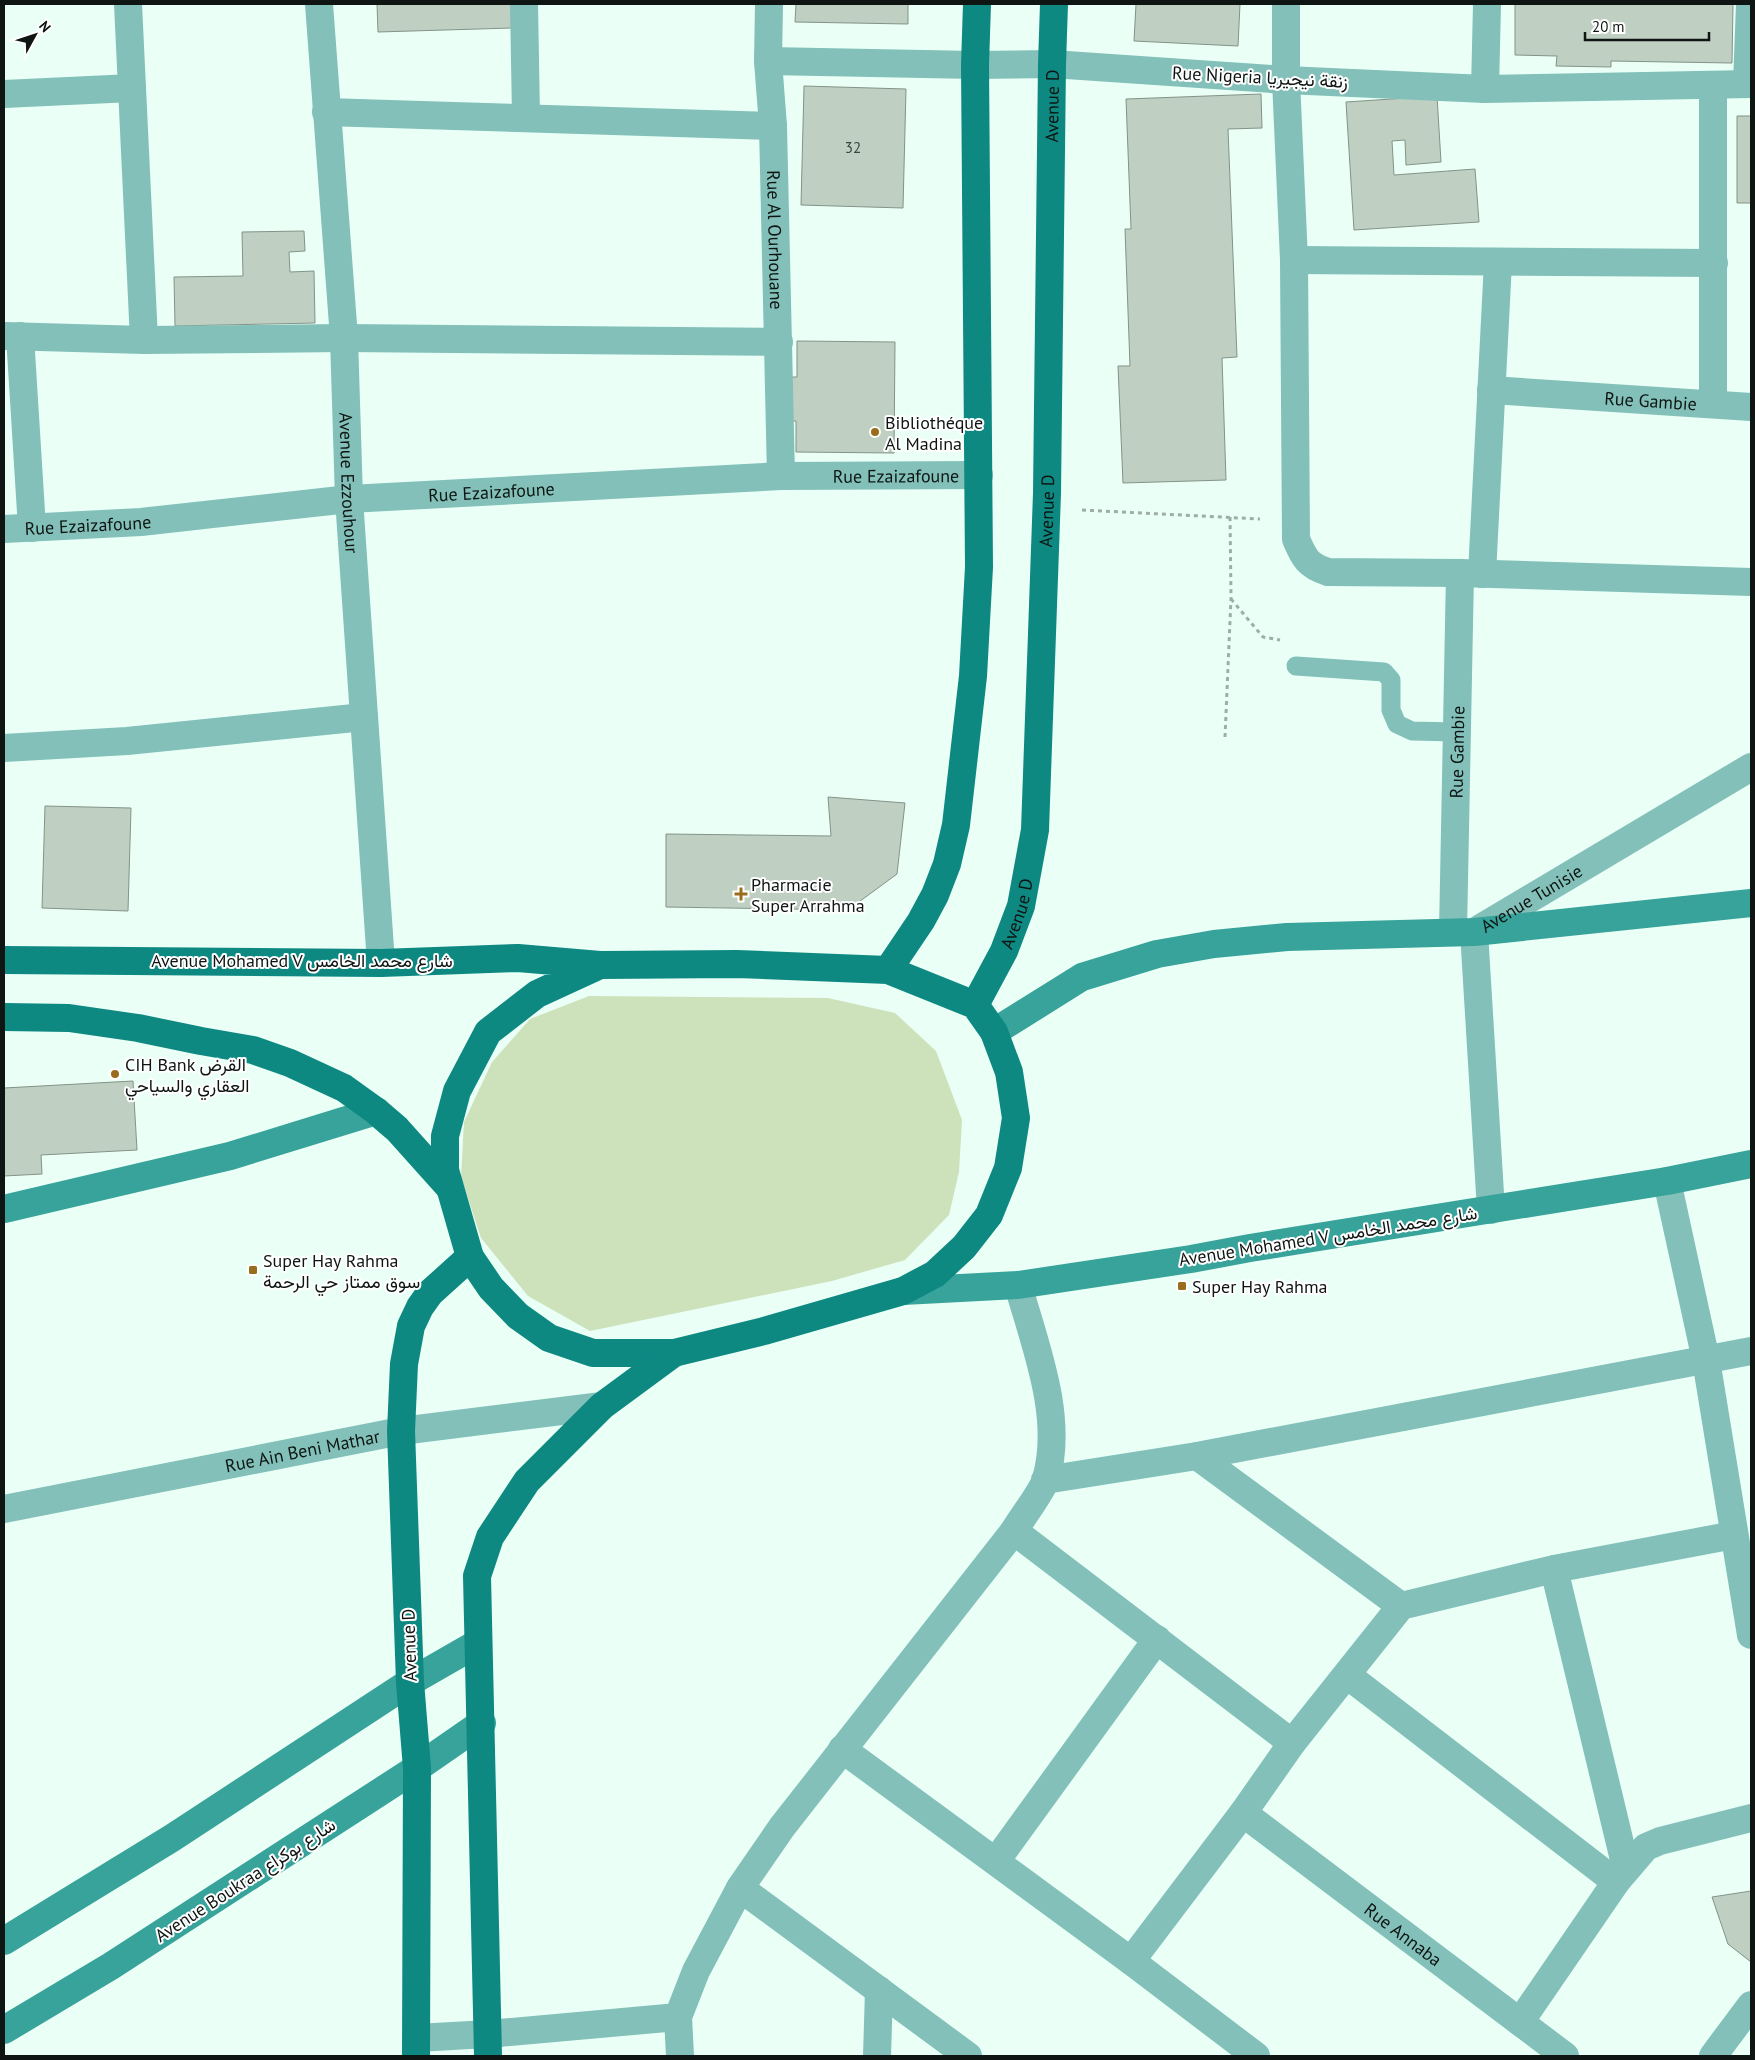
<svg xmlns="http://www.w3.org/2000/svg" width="1755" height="2060" font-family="'PT Sans',Vazirmatn,sans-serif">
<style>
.green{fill:#cde2bb}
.building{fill:#bfcfc2;stroke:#849387}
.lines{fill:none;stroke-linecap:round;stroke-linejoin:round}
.path{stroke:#9eaea7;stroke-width:3;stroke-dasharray:4 4;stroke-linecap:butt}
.lane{stroke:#82c0b9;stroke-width:19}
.street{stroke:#82c0b9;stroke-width:28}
.secondary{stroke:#38a39a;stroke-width:28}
.primary{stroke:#0e8982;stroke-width:28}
.poi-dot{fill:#9a6c1d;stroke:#fff;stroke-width:2}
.labels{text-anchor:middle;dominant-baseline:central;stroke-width:4;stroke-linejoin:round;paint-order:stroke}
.number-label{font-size:15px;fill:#3a443e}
.street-label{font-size:18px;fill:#0e1512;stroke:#fff}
.poi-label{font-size:18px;fill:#0e1512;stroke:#fff;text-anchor:start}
</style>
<rect width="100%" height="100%" fill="#eafff6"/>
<path class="green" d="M589,996L828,998L895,1013L936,1051L962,1120L959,1172L949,1215L905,1260L832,1281L590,1331L528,1296L481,1238L461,1177L464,1122L492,1062L530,1019Z"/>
<path class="building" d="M377,4H511L512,28L378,32Z
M796,4H908V24L795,22Z
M1136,4H1240L1238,46L1134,41Z
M1515,4H1733L1732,63L1611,61V67L1556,66L1557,56L1515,55Z
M804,86L906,89L903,208L801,205Z
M1261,94L1262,128L1228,129L1237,357L1222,358L1226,480L1123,483L1118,366H1130L1125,229H1131L1126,99Z
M1437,96L1441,162L1406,165L1405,140L1392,141L1394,175L1475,169L1479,222L1354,230L1346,102Z
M1737,116H1751V203H1737Z
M304,231L305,251L289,252L290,272L314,271L315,323L175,326L174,277L243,276L242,232Z
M797,341L895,342L894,453L796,452V421H789V377H797Z
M828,797L905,803L897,874L848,910L666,907V834L831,836Z
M45,806L131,808L128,911L42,908Z
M133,1081L137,1150L41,1155L42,1174L4,1176V1088Z
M1751,1891V1962L1728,1944L1712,1897Z"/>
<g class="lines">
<path class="path" d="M1082,510L1260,519
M1231,599L1263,637L1280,640
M1225,737L1231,598L1230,516"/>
<path class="lane" d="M1296,666L1384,672L1391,680V710L1397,724L1412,731L1456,732"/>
<g class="street">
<path d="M128,4L144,340"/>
<path id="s1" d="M319,4L344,338L349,499L381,963"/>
<path d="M524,4L526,117"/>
<path id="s2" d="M769,4L768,61L773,126L781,476"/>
<path d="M1286,4V80L1294,260L1296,539C1304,558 1308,566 1328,572L1460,573L1751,582"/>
<path d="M768,61L975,65L1052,64L1286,80L1485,89L1751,84"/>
<path d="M1747,84L1750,4"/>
<path d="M1713,85V404"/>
<path d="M1485,89L1487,4"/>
<path d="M4,94L132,88"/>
<path d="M326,112L773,126"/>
<path d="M1294,260L1714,263"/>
<path d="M4,336L144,340L344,338L779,342"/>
<path d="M20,336L32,528"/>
<path id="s3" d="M1491,390L1751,407"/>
<path id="s4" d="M4,529L141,522L349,499L781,476L979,475"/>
<path d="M1482,574L1498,262"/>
<path d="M4,748L127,741L364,717"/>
<path id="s5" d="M1453,932L1460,573"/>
<path d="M1667,1181L1706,1360L1751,1635"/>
<path id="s6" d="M1491,1210L1474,932L1751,767"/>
<path d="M1197,1456L1401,1606"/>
<path d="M1045,1480L1197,1456L1751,1351"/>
<path id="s7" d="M4,1509L401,1431L602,1406"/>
<path d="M1014,1531L1292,1743"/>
<path d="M1554,1569L1626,1868"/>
<path d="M1347,1675L1616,1882"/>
<path d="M842,1749L1131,1961L1256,2056"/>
<path id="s8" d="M1243,1813L1565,2056"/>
<path d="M996,1861L1157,1639"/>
<path d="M740,1888L968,2056"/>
<path d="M1131,1961L1243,1813L1292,1743L1401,1606L1554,1569L1734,1535"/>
<path d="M1520,2022L1616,1882L1646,1847L1660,1841L1751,1818"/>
<path d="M417,2038L488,2034L678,2017"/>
<path d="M680,2056L678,2017L696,1971L740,1888L782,1827L1014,1531C1022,1517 1042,1492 1046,1479C1064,1417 1035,1345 1018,1285"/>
<path d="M877,2056L879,1990"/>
<path d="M1713,2056L1751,2005"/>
</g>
<path class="secondary" d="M994,1032L1082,977L1157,954L1214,944L1287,937L1474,932L1751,903
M4,1209L230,1156L376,1111
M903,1291L1018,1285L1191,1259L1250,1248L1667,1181L1751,1164
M4,1941L172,1838L410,1682L478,1643
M4,2030L111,1966L417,1768L482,1723"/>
<g class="primary">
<path d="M4,960L381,963L518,958L600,965L737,964L888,970L975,1005L994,1032L1009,1072L1016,1118L1008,1168L989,1215L964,1247L935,1274L903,1291L764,1331L674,1353H593L549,1338L518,1316L491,1288L470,1257L445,1170V1136L457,1091L488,1032L537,994L600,965"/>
<path d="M888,970L921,921L935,895L947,864L956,825L973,676L979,567L975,65L977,4"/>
<path id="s9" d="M975,1005L1004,951L1021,906L1035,830L1047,493L1052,64L1054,4"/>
<path d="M4,1017L69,1018L138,1028L201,1041L253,1050L290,1063L344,1088L376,1111L397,1129L449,1187"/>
<path d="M416,2056L417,1768L410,1682L401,1431L404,1364L411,1326L420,1307L430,1293L470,1257"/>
<path d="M488,2056L477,1576L490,1537L527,1481L602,1406L674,1353"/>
</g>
</g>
<g class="poi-dot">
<circle cx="875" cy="432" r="5"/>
<path d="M738.5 886.5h5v5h5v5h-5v5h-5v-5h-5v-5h5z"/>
<circle cx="115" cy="1074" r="5"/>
<rect x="248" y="1265" width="10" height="10" rx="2.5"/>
<rect x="1177" y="1281" width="10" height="10" rx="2.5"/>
</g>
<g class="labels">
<g class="number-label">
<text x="853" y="147">32</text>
</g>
<g class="street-label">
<text transform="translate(1260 77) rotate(3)">Rue Nigeria زنقة نيجيريا</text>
<text stroke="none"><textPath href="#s9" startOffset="911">Avenue D</textPath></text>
<text stroke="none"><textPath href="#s2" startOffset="236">Rue Al Ourhouane</textPath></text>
<text stroke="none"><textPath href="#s3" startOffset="160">Rue Gambie</textPath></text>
<text stroke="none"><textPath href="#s4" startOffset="894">Rue Ezaizafoune</textPath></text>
<text stroke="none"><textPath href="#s1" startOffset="480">Avenue Ezzouhour</textPath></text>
<text stroke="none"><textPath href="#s4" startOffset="489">Rue Ezaizafoune</textPath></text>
<text stroke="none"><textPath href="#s9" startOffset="506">Avenue D</textPath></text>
<text stroke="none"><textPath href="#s4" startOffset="84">Rue Ezaizafoune</textPath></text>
<text stroke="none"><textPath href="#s5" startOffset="180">Rue Gambie</textPath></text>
<text stroke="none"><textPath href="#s6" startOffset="345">Avenue Tunisie</textPath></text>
<text stroke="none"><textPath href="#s9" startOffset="101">Avenue D</textPath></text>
<text x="302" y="960">Avenue Mohamed V شارع محمد الخامس</text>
<text transform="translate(1328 1236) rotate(-9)">Avenue Mohamed V شارع محمد الخامس</text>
<text stroke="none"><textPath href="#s7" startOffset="304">Rue Ain Beni Mathar</textPath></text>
<text transform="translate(409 1645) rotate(-92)">Avenue D</text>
<text transform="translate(245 1880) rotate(-33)">Avenue Boukraa شارع بوكراع</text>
<text stroke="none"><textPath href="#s8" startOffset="201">Rue Annaba</textPath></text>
</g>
<g class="poi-label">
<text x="885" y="422">Bibliothéque<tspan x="885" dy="21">Al Madina</tspan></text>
<text x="751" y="884">Pharmacie<tspan x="751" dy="21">Super Arrahma</tspan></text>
<text x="125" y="1064">CIH Bank القرض<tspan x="125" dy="21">العقاري والسياحي</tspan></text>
<text x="263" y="1260">Super Hay Rahma<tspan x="263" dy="21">سوق ممتاز حي الرحمة</tspan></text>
<text x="1192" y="1286">Super Hay Rahma</text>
</g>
</g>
<rect width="1755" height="2060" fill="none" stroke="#0e1512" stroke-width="10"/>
<g transform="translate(35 35) rotate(50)" stroke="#ffffff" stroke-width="4" paint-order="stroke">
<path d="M0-4L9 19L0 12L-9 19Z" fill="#0e1512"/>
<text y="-8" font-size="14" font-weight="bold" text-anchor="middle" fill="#0e1512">N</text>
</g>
<path d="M1585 32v8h124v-8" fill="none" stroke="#0e1512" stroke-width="2.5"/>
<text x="1592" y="32" font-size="15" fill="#0e1512" stroke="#ffffff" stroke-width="4" paint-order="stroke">20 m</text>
</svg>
